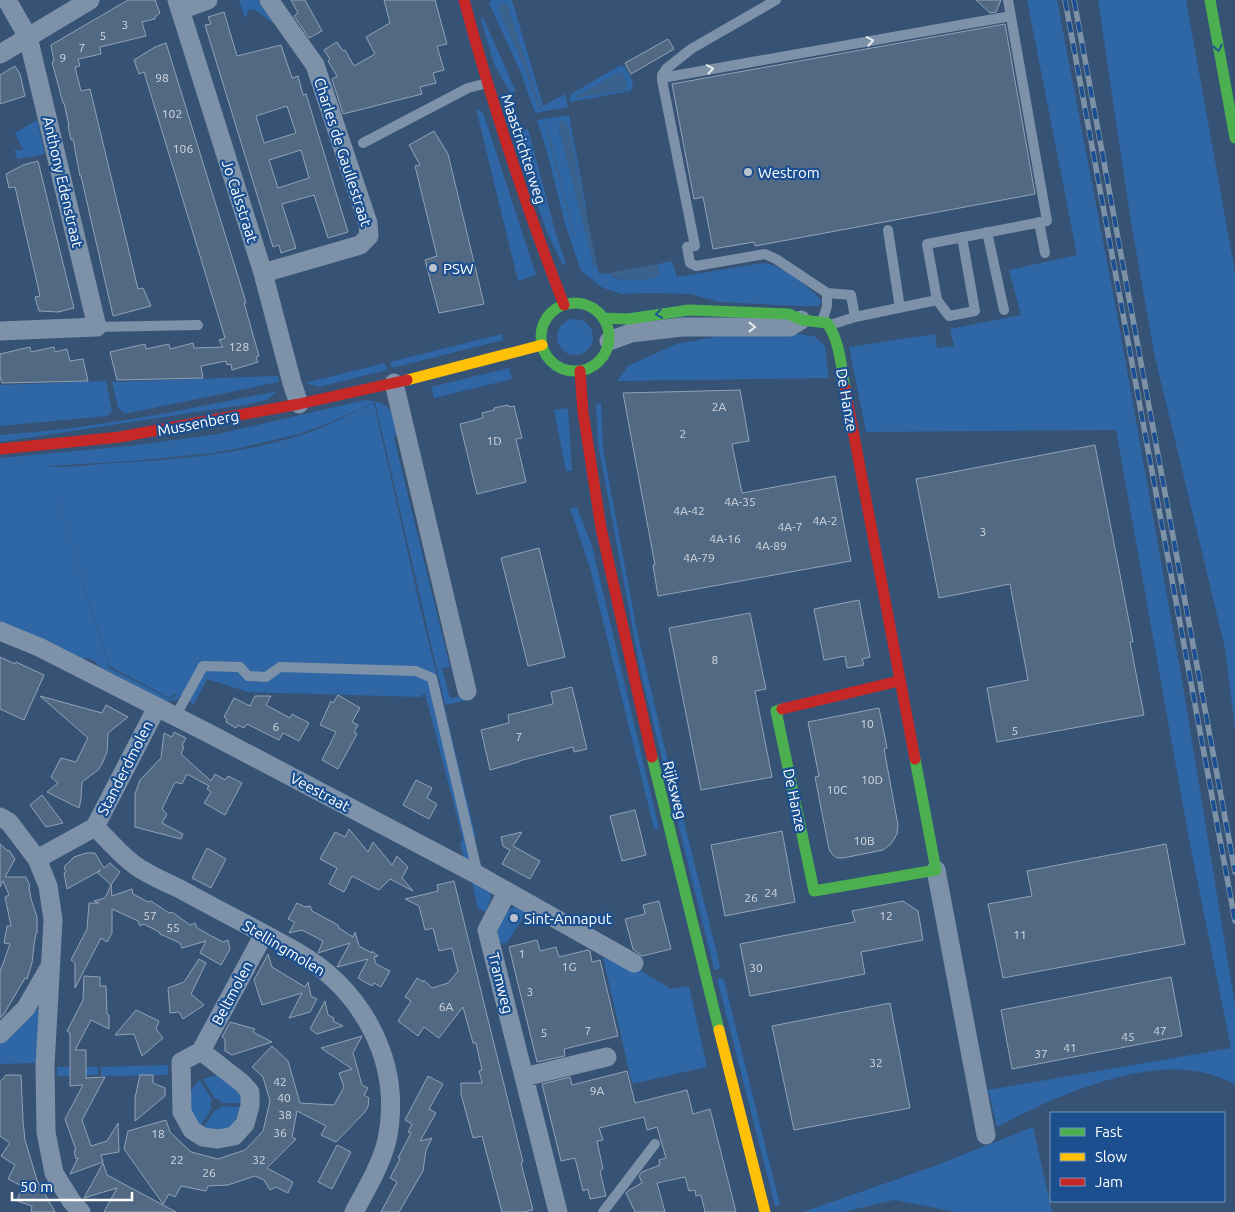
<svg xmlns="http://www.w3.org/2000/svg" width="1235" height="1212" font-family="Ubuntu,sans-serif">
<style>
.green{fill:#2f66a5;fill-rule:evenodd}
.water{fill:#3b618d}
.building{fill:#526984;stroke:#92a2b6;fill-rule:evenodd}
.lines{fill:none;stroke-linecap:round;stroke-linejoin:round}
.lane{stroke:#7d92a8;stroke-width:10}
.street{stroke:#7d92a8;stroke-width:19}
.fast{stroke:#4caf50;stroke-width:11}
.slow{stroke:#ffc107;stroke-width:11}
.jam{stroke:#c62828;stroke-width:11}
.rail-casing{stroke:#7e92a7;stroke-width:5.5}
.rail{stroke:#1b4f8f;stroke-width:4;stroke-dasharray:11;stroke-linecap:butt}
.oneway{stroke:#e5e9ee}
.oneway2{stroke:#205989}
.poi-dot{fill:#b9c2ce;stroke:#1b4f8f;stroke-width:2}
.labels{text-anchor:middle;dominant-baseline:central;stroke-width:4.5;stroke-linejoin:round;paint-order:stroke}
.number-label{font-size:12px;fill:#d4dae0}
.street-label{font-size:15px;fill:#fff;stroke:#1b4f8f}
.poi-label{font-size:15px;fill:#fff;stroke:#1b4f8f;text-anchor:start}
</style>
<rect width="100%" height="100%" fill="#365274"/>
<path class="green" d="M239,0H258L275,21L273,23L254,9L248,11L245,19Z
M492,0H512L543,106L565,94L568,107L535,113L521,73L489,3ZM506,3L509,10L540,110L527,74L499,8L498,6Z
M1027,0H1057L1120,330L1183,686L1235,1005V1085C1167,1044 1060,1094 997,1127L988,1090L1231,1048L1189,839L1116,430L866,432L849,347L935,334L937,348L954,346L950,329L1021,315L1009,270L1077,255Z
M1098,0H1186L1235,272V729L1225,648L1154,353L1130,216Z
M483,17L516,92L510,93L494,64L481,19Z
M621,65L625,67C629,75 637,83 630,91L571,102L569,100L571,94Z
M476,109L483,112L536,275L518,281Z
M569,115L587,211L585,209L559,124V129L594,265L597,266L599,274L608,273C617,284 647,280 659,275L658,264L672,261L677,277L763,263C781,264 811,288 822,301L819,306H798L720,302L690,294L648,293L622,294L603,288L582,272L580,268L566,227L546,148L537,120Z
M37,120L45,154L18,159L14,150H23L15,133Z
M528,129L556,234L566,264L563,265L547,232L534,196L521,131Z
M557 337a18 18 0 1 1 36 0a18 18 0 1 1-36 0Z
M780,332L814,336L825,346L829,378L617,381L628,366L676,344L735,333Z
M502,334L503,340L392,368L390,362Z
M385,363L387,370L319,387L305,383Z
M509,368L512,379L434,398L431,387Z
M278,376L279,382L125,414L118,408L112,382Z
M106,381L112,411L107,416L0,426V385Z
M277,391L267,400L244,405L0,442V435C94,429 186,410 277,391Z
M365,400C388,402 394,410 399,431L394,438L450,667L442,668L450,698L462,696L467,700L445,705L375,402L329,423L299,434L240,448L213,453L133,461L48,466C66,469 94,464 113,463C175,460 241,454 301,435C326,427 350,414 374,403L422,615L476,837H473L480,868L464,857L460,844L463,840L425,693L420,697L248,692L207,679L194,704L190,702V698L182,694L177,700L165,701L98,666L96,662L87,658L83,659L0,621V458L129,446L218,434ZM48,467L109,666L170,698L175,694L177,695L170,699L109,668Z
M601,403L603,449L637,631L667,757L674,782L720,966L718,970L714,969L641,674L598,444L596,404Z
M568,408L572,471H566L554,410Z
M577,507L592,546L659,828L654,829L590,568L570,508Z
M471,877L490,892L491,898L486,912L478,909Z
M515,907L526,909L523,918L507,943H499C495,930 500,911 515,907Z
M603,957L611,961L614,957L635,967L671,989L689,986L707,1067L632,1084Z
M720,978L724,980L780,1205L775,1206L717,979Z
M32,1009L39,1010L36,1063L0,1064V1042Z
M168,1065V1075L101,1076V1067Z
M57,1067H98V1075L57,1076Z
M218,1075L237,1084L245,1103H222L219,1099H215L203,1079Z
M200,1080L212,1100L210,1105L212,1108L199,1128C186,1114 184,1093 200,1080Z
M222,1106L244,1107L238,1123L219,1133L202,1129L215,1110H218Z
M1033,1127L1052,1212H956L894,1200L843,1212H803L929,1168Z"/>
<path class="water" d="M506,3L509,10L541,109L539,110L527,74L498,8V6Z
M620,72L623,74L627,85L625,90L576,98V96Z
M563,120L569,128L597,266L594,265L560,133L559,124Z
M544,122H545L553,148L575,236L574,237Z
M658,264L659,275C650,282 616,282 608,273Z"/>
<path class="building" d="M128,0H155L160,13L155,17V19L142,22L146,36L100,47L101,54L78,59L80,66L75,67L81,91L90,89L138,289L143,288L151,306L113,316L81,176H80L73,139L71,140L68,126H69L64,103H63L52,62L54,61L51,45Z
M291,0H305L322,31L309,38L294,16L298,13Z
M384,0H435L447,44L437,46L444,70L433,73L436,83L420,87L422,94L343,114L332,79L337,76L328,61L330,59L324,50L337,42L343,51L345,50L354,66L375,54L366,37L390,23Z
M976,0H1001L996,12L990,13Z
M224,12L237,56L281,45L292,78L298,76L303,95L306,94L348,232L328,238L314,195L282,204L296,248L281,253L279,245L273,247L205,25L211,24L208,17ZM287,106L296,133L264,143L256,116ZM301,150L309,178L278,188L269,160Z
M1005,24L1035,194L755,246L754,242L713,249L703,197L694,199L672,84Z
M668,39L674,49L631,74L625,63Z
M166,43L244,296L246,303H244L259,356L256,357L258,362L232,370L231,364L227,365L226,361L201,366L203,378L117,380L110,352L145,344L146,349L169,344L170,349L193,343L194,348L223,347L219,340L225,338L144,72L139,74L134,60L155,47Z
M15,66L20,74L25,96L0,104V75Z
M434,131L448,154L484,304L439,313L425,260L437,256L415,166L420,165L409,145Z
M38,161L74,308L58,312L39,311L35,297L40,296L36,278L15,187L9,188L6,174L23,165Z
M30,347L31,352L54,347L55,352L67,349L70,361L83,359L88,381L2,383L0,376V354Z
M740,390L749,441L732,444L742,493L835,476L851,561L658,596L653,565H655L623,393Z
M508,405L509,407L514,406L522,438L516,439L526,482L477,494L460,424L483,418L482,413L494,410V408Z
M1095,445L1133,642H1130L1144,715L997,742L987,688L1028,680L1010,584L939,598L916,479Z
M539,548L565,657L528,666L501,558Z
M859,600L870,657L862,659L864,665L847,668L845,656L824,660L814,609Z
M750,613L766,689L755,691L772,777L701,790L669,628Z
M0,657L15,664L16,662L44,675L24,720L0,709Z
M572,687L587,749L574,752L573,747L519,761V762L490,770L481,730L509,723L508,715L553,704L551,692Z
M338,695L360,708L352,722L358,725L354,732L357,734L338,769L322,760L336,732L320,725L331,701L333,703Z
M40,696L102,713L106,705L128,717L108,733L107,752L102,764L98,770L82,782L81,799L79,808L47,792L58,783L51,777L61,758L76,762L88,738Z
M255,696H271L266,705L290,718L292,714L309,723L299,741L283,733L279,740L247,724L244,728L238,725L236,728L226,722L227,719L224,717L234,698L250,706Z
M879,708L887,748L884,749L898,825L897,834L891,844L883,850L843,858H837L832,854L829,849L815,777L819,776L808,722Z
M174,732L186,738L182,746L184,747L181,754L211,781L215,774L225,780L228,776L242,783L225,815L204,803L211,792L207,789L209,786L187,774L182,784L175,782L162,809L167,814L162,823L183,834L181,839L135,827V794L140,780L161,758L164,733L172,737Z
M416,780L432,788L427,798L437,804L429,819L403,805Z
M42,795L63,823L46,827L30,805Z
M635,810L646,855L622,861L610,816Z
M349,829L368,852L373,842L392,865L397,856L408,867L402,878L413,891L390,879L379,890L352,876L344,892L329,884L337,868L320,859L335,832L345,837Z
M782,831L795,902L725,916L711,845Z
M522,832L513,846L540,861L530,879L502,864L510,850L503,846L501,837Z
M0,844L8,851L9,850L15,859L5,877H26L30,886L29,887L31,899L37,917V933H36L34,945L32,963L27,979L25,978L4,1014L0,1018V972L10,944L4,943L7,926H11L5,897L9,895L3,881L0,887Z
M1166,844L1185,944L1003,978L988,904L1032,896L1027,871Z
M207,848L226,859L211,888L192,878Z
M86,853H95L104,868L110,863L120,872L111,885L112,896L132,889L133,894L148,902L151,901L169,913L172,912L190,925L195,923L197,928L217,939L223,942L228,940L230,949L221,965L200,953L206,941L182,948L180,943L160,934L159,932L144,924L140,926L138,921L112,909V933L107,942L101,938L75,988V963L71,960L87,929L89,903H99L94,901L105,898L111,885L97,872L101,870L67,889L64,873L66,872L64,867L74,857Z
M454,881L523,1162L521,1163L533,1210L524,1212H502L482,1136L473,1138L461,1094V1083H482L479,1071L482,1070L476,1043H473L463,1007L439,1038L424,1027L418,1036L398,1021L411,1001L405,997L417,978L423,982L424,980L432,988L448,983L458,971L452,948L439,951L433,928L425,930L419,906L405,899L438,891L437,885Z
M659,901L671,949L642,956L633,949L625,919L645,914L643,905Z
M903,901L918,911L923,940L861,952L865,974L750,996L740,944L855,922L852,911Z
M297,903L305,907L310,906L312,911L338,925L339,928L353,937L355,932L359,946L372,953V951L378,956L374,957L376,964L390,971L381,987L374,983L372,986L358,978L368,959L337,967L350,943L318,953L323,941L302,930L289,933L295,922L288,919Z
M537,940L540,951L556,947L559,957L588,950L590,951L592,962L600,960L618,1036L564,1049L565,1056L537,1062L509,947Z
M268,954L272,967L305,987L308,982L311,996L317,999L310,1012L289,1018L302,993L262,1005L254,980Z
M199,959L206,963L191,994L204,1005L183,1019L179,1012L170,1013L168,988L184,982Z
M84,976L100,977V986H106L107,1014L109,1015V1029L91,1020L75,1050H86V1079L87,1078L105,1077L82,1120L91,1146L107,1141L118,1123L119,1152L101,1155L103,1162L70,1174L78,1158L76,1159L74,1151L76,1150L65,1119L83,1085L70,1086V1033L67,1031L83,1000Z
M1171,977L1182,1036L1012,1069L1001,1010Z
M325,1001L328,1015L334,1018L333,1021L343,1026L317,1034L310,1029Z
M890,1003L910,1108L794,1130L772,1026Z
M136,1010L159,1021L156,1029L163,1038L142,1056L134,1034L115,1035Z
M230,1022L255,1029L253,1032L272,1042L232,1055L225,1051V1039L222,1037Z
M362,1036L353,1053L362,1085L368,1088L364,1095L369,1098L368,1107L364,1113L336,1142L321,1135L326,1126L297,1111L292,1137L296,1139L267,1168L293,1182L288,1193L276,1187L270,1190L264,1180L255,1176L228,1185L208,1186L206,1191L181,1186L175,1197L169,1194L163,1204L124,1149L128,1131L166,1120L170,1132L191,1152L218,1159L245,1150L263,1131L270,1101L263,1077L252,1067L272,1046L288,1061L300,1103L334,1105L344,1087L339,1073L352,1069L321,1048Z
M627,1071L635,1103L687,1090L693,1114L710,1109L736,1212H705L701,1195L696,1196L695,1190L689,1191L685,1177L657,1183L665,1212H635L626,1193L629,1190L642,1183L639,1176L642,1172L660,1165L659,1160L666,1158L657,1127L647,1130L644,1117L599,1128L603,1140L597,1141L603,1169L600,1171L606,1196L590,1199L588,1189L583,1191L575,1158L561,1161L542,1084L570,1077L572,1085Z
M6,1075H21L23,1120L25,1140L37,1180L55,1212H31L32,1206L17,1201L22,1186L8,1179L15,1165L1,1156L10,1143L0,1136V1082Z
M140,1075H153V1083L165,1088V1096L135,1121V1098Z
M428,1076L443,1084L429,1109L436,1113L420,1141L432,1138L426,1150L423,1171L399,1212H381L397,1182L390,1178L400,1159L398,1158L411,1133L408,1132L412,1124L405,1120Z
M337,1145L351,1152L332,1189L318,1182Z
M103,1163L107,1175L176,1212H104L117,1188L84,1198Z"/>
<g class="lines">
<path class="lane" d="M776,0L691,49L666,69L662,75V80L695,246L687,247L690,263L696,266L765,254L776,259L827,293V306L822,322
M662,78L1011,16
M363,143L468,88L487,83
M1039,222L1045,253
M888,230L900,308
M987,232L1004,310
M827,293L851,295L855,317
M937,300L949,316L975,311L962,237
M830,325L855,317L937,300L927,244L1047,221L1008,0
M97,327L198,325
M175,717L203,666L240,667L248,676L266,677L280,667L416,671L432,678L478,875
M603,1212L655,1144"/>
<path class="street" d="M177,0L263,273L292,383L299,404
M180,10L208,0
M0,54L90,0
M263,273L360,245L369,236L368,223L315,65L269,0
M0,331L97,327L28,37L7,0
M609,341L631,333L682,327H790L801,320
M394,383L467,691
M0,631L39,647L212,735L478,875L634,963
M0,817L9,822L37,859L95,827L157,707
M95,827C108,839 121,856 136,866C149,875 165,882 180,889C218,910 258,930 297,952C363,990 403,1063 387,1140C381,1165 366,1190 354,1212
M37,859L48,886L53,920L45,1066L46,1132L54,1173L72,1202L81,1212
M936,870L986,1135
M507,892L487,930L558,1212
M0,1034L26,1008L49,968
M201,1051L242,1083L250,1092V1106L245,1124L234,1136L218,1139L203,1137L192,1130L182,1112L181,1062Z
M201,1051L264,934
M524,1077L607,1057"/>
<path class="fast" d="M1210,0L1235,138
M541 337a34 34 0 1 1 68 0a34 34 0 1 1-68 0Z
M603,318L628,319L689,310L789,314L802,320L827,323C840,341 841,366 845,388
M782,709L776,711L814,891L936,870L915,759
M652,757L719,1030"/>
<path class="slow" d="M407,380L542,345
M719,1030L765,1212"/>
<path class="jam" d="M464,0C492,104 525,205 564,305
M580,371L583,412L601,528L652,757
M845,388L915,759
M0,449L120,437L299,404L407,380
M782,709L899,681"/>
<g class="rail-casing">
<path id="rail" d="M1065,0L1235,921
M1074,0L1235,872"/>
</g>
<use href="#rail" class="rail"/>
</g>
<defs><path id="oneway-chevron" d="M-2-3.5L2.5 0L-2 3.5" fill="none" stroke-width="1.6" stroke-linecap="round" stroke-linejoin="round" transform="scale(1.25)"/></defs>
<g class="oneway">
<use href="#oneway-chevron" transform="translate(870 41) rotate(-10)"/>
<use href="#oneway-chevron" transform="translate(710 69) rotate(-10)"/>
<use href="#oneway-chevron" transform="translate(752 327)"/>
</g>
<g class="oneway2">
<use href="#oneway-chevron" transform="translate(1218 48) rotate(80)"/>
<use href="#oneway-chevron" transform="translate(659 314) rotate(171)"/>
</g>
<g class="poi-dot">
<circle cx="748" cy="172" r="5"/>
<circle cx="433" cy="268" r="5"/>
<circle cx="514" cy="918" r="5"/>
</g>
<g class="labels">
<g class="number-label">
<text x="125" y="24">3</text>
<text x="103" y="35">5</text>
<text x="82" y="47">7</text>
<text x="63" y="57">9</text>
<text x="162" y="77">98</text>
<text x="172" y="113">102</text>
<text x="183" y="148">106</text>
<text x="239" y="346">128</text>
<text x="719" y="406">2A</text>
<text x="683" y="433">2</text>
<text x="494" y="440">1D</text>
<text x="740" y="501">4A-35</text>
<text x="689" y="510">4A-42</text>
<text x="825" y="520">4A-2</text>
<text x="790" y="526">4A-7</text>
<text x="983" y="531">3</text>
<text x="725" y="538">4A-16</text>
<text x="771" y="545">4A-89</text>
<text x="699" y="557">4A-79</text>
<text x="715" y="659">8</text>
<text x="867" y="723">10</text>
<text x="276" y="726">6</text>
<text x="1015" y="730">5</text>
<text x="519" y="736">7</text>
<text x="872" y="779">10D</text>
<text x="837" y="789">10C</text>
<text x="864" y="840">10B</text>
<text x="771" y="892">24</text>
<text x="751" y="897">26</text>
<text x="150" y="915">57</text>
<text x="886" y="915">12</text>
<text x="173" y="927">55</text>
<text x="1020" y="934">11</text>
<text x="522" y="953">1</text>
<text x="569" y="966">1G</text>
<text x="756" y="967">30</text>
<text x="530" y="991">3</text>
<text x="446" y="1006">6A</text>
<text x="588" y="1030">7</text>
<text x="1160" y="1030">47</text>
<text x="544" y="1032">5</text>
<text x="1128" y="1036">45</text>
<text x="1070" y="1047">41</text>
<text x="1041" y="1053">37</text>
<text x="876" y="1062">32</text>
<text x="280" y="1081">42</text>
<text x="597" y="1090">9A</text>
<text x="284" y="1097">40</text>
<text x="285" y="1114">38</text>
<text x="280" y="1132">36</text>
<text x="158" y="1133">18</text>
<text x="177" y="1159">22</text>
<text x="259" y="1159">32</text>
<text x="209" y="1172">26</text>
</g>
<g class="street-label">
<text transform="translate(524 149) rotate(72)">Maastrichterweg</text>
<text transform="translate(343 152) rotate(72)">Charles de Gaullestraat</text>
<text transform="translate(63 182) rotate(77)">Anthony Edenstraat</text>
<text transform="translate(240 201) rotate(72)">Jo Calsstraat</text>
<text transform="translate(847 400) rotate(80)">De Hanze</text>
<text transform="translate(198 423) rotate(-11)">Mussenberg</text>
<text transform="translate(125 768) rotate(-63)">Standerdmolen</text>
<text transform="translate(675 790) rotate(76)">Rijksweg</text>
<text transform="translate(320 792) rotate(28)">Veestraat</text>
<text transform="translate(795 800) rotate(78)">De Hanze</text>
<text transform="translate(284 948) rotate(31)">Stellingmolen</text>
<text transform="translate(501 983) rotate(76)">Tramweg</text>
<text transform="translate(232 993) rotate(-62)">Beltmolen</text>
</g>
<g class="poi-label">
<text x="758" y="172">Westrom</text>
<text x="443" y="268">PSW</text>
<text x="524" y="918">Sint-Annaput</text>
</g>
</g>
<rect x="1050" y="1112" width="175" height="90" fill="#1b4f8f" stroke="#7695bc"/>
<rect x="1060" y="1128" width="25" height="8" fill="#4caf50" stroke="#7695bc"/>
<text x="1095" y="1137" font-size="15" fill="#ffffff">Fast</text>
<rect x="1060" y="1153" width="25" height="8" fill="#ffc107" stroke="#7695bc"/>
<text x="1095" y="1162" font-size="15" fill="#ffffff">Slow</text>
<rect x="1060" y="1178" width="25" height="8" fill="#c62828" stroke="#7695bc"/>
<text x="1095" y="1187" font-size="15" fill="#ffffff">Jam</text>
<path d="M12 1192v8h120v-8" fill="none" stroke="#ffffff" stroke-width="2.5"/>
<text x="20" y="1192" font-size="15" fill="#ffffff" stroke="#1b4f8f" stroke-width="4" paint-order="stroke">50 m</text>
</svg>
